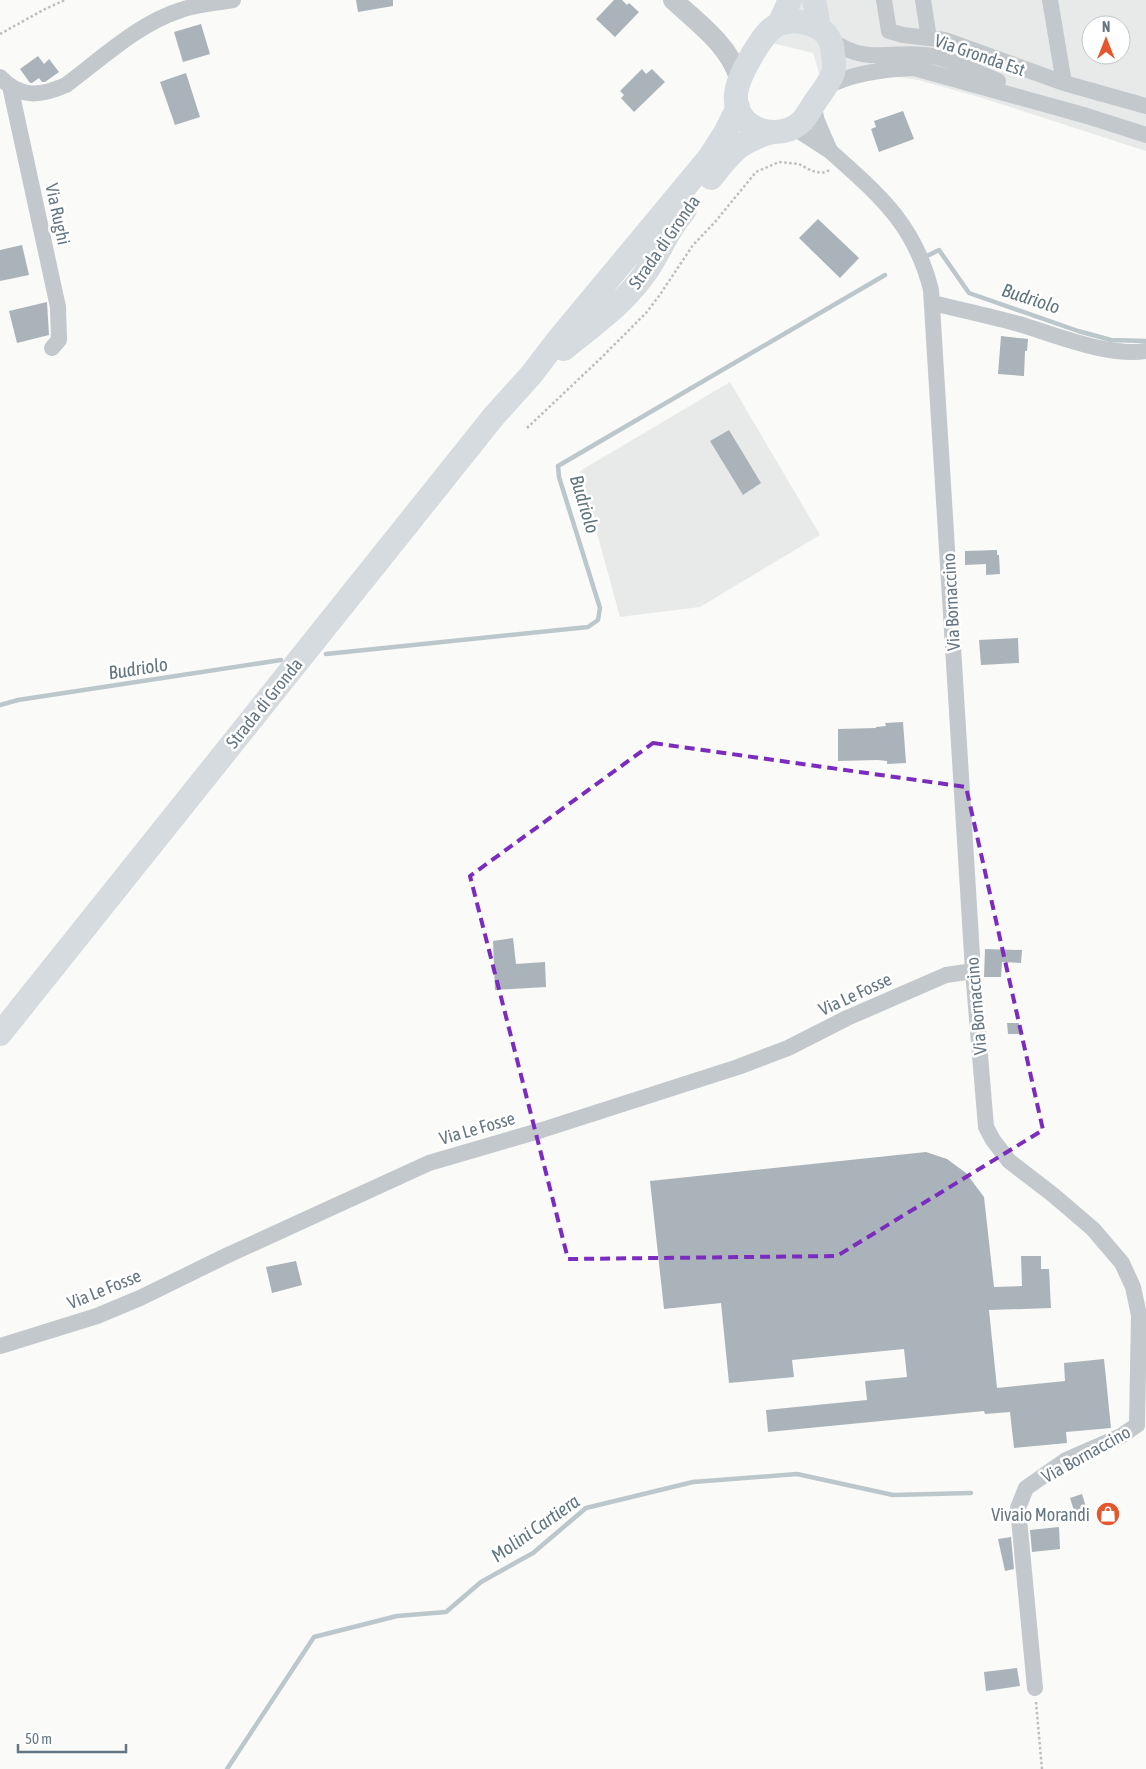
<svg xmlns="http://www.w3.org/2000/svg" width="1146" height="1769" font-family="'Asap Condensed',sans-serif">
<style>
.built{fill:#e8e9e9;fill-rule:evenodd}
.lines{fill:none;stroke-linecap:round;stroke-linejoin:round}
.stream{stroke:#bbc7cb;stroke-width:4.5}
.building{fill:#aab3b9}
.path{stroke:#bbbfc2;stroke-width:2.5;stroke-dasharray:2.5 2.5;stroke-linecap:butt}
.minor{stroke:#c3c8cc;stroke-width:16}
.tertiary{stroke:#c3c8cc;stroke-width:20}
.secondary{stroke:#d6dbdf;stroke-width:24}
.marked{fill:none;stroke:#7b2cbf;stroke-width:4;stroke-dasharray:10 6;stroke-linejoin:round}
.labels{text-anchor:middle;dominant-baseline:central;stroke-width:5;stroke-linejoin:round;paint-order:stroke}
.street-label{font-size:18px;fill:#657683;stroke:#fff}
.poi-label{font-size:18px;fill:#657683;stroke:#fff;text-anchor:end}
.water-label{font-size:19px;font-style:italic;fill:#60757c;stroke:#fff}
</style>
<rect width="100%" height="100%" fill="#fafaf8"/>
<path class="built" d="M777,0H1146V151L976,96L918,80L884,75L825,93L813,53L764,41ZM1091,25H1121V55H1091Z
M730,382L820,535L700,607L620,617L580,471Z"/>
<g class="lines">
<path class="stream" d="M929,255L939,250L969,293L1078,331L1111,340L1146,341
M326,654L588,627L598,620L600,608L559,477L558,466L885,275
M0,705L18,700L281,660
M227,1769L314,1637L397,1616L446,1612L481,1582L533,1553L586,1508L693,1482L797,1474L893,1495L971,1493"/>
</g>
<path class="building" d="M356,0H393V6L358,12Z
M614,0H622L627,5L629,3L639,12L615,37L596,19Z
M201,24L210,54L183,62L174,32Z
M38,56L44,64L49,59L59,72L45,82H42L39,78L32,83H30L20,69Z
M642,69L646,74L652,69L665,82L634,112L621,98L624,95L620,91Z
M186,73L200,117L175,125L160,82Z
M903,111L914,139L879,152L871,129L876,127L874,121Z
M818,219L859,258L840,278L799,238Z
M22,245L29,275L0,281V250Z
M47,302L49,335L17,343L9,311Z
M1001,336L1028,339L1027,351H1025L1024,376L998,374Z
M729,430L761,483L743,495L710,441Z
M997,550V555H999L1000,574L986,575V564L965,565V551Z
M1018,638L1019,663L981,665L979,640Z
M903,722L906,763L887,764V761L878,760L838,761V729L876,728V727L886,726L885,723Z
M513,938L516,964L545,962L546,987L495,990L493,941Z
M985,949L1022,950L1021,963L1002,962L1001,977H984Z
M1007,1023H1019V1034H1008Z
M926,1152L947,1159L966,1173L984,1197L994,1287L1022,1286L1021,1256H1041V1269H1049L1051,1308L989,1310L997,1388L1065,1381L1064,1363L1104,1359L1111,1428L1066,1432L1067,1443L1014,1448L1010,1412L985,1414L984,1411L768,1432L766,1410L867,1400L865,1381L907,1377L904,1349L792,1360L794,1377L729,1383L721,1303L664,1309L650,1181Z
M296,1261L302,1285L272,1293L266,1267Z
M1082,1494L1089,1516L1077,1520L1070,1498Z
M1059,1527L1060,1549L1032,1552L1030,1530Z
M1011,1537L1014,1569L1005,1571L998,1539Z
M1017,1668L1020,1686L986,1691L984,1672Z"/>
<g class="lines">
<path class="path" d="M0,34L45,9L65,0
M527,428L600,359L646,313L659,296L693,245L715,222L756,172L779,162L799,164L812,171L822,173L830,170
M1036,1702L1042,1769"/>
<path class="minor" d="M884,0L889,31L903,35L929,38
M923,0L929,38L945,40L1064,83
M1050,0L1064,83L1146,106
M831,40C866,65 887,51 925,55C950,58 975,72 998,81
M0,77C20,99 41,96 66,85C101,59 139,23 181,10C198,4 216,3 233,0
M10,86L58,307L59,340L52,348
M826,87C852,73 884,69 914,68L1087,116L1146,135
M793,127L830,151L817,121L813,104
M830,151C878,194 915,224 931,290L973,971L986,1127L993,1140L1009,1161L1052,1194L1093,1229L1122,1263L1133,1287L1139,1315L1137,1425L1121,1436L1066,1460L1026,1488L1018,1508L1035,1688
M933,303C961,310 990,316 1019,324C1056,335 1108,357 1146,351
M0,1346L97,1316L140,1298L228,1255L429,1163L542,1130L738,1067L788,1048L847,1018L946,975L973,971"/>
<path class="tertiary" d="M673,0C697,22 729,45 739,78"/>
<path class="secondary" d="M814,0L819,27
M794,21C815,23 832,31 833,54C834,60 835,67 833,73C829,84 821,93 815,102C811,108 807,116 802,121C788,135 764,135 749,124C724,104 740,76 752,55C759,44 767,29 779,24C784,22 790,22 794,21Z
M779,24L790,0
M711,178C732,152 739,141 773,132
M564,349C593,325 624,304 646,272C660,252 668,229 685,210
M0,1034L494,416L531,375L557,341L709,158L725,133L738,107"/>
</g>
<path class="marked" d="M653,743L966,787L1043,1130L837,1256L568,1259L470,876Z"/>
<defs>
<g id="shop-disc" transform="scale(1.25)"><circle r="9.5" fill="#e4572e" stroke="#fff"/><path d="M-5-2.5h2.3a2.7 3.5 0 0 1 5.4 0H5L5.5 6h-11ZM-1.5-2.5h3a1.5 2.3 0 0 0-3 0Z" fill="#fff"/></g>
</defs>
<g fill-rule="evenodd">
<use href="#shop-disc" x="1108" y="1514"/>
</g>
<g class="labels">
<g class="street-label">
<text transform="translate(980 55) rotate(19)">Via Gronda Est</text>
<text transform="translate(58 214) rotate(78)">Via Rughi</text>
<text transform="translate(664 242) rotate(-55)">Strada di Gronda</text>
<text transform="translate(951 602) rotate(-93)">Via Bornaccino</text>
<text transform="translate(264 703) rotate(-51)">Strada di Gronda</text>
<text transform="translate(855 994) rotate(-25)">Via Le Fosse</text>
<text transform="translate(976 1006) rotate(-95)">Via Bornaccino</text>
<text transform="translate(477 1128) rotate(-16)">Via Le Fosse</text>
<text transform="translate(104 1289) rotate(-22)">Via Le Fosse</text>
<text transform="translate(1086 1454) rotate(-29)">Via Bornaccino</text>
</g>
<g class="poi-label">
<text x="1090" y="1514">Vivaio Morandi</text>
</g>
<g class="water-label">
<text transform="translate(1031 298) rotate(18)">Budriolo</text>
<text transform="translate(585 504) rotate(73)">Budriolo</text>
<text transform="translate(138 668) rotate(-9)">Budriolo</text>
<text transform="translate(535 1528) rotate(-35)">Molini Cartiera</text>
</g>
</g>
<g transform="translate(1106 40)"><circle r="24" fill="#ffffff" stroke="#c1c8cd"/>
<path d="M0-4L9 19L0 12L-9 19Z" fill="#e4572e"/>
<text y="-8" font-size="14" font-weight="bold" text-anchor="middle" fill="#657683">N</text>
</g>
<path d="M18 1744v8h108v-8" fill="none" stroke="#657683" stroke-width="2.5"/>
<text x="25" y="1744" font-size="15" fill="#657683" stroke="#ffffff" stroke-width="4" paint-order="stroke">50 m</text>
</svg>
